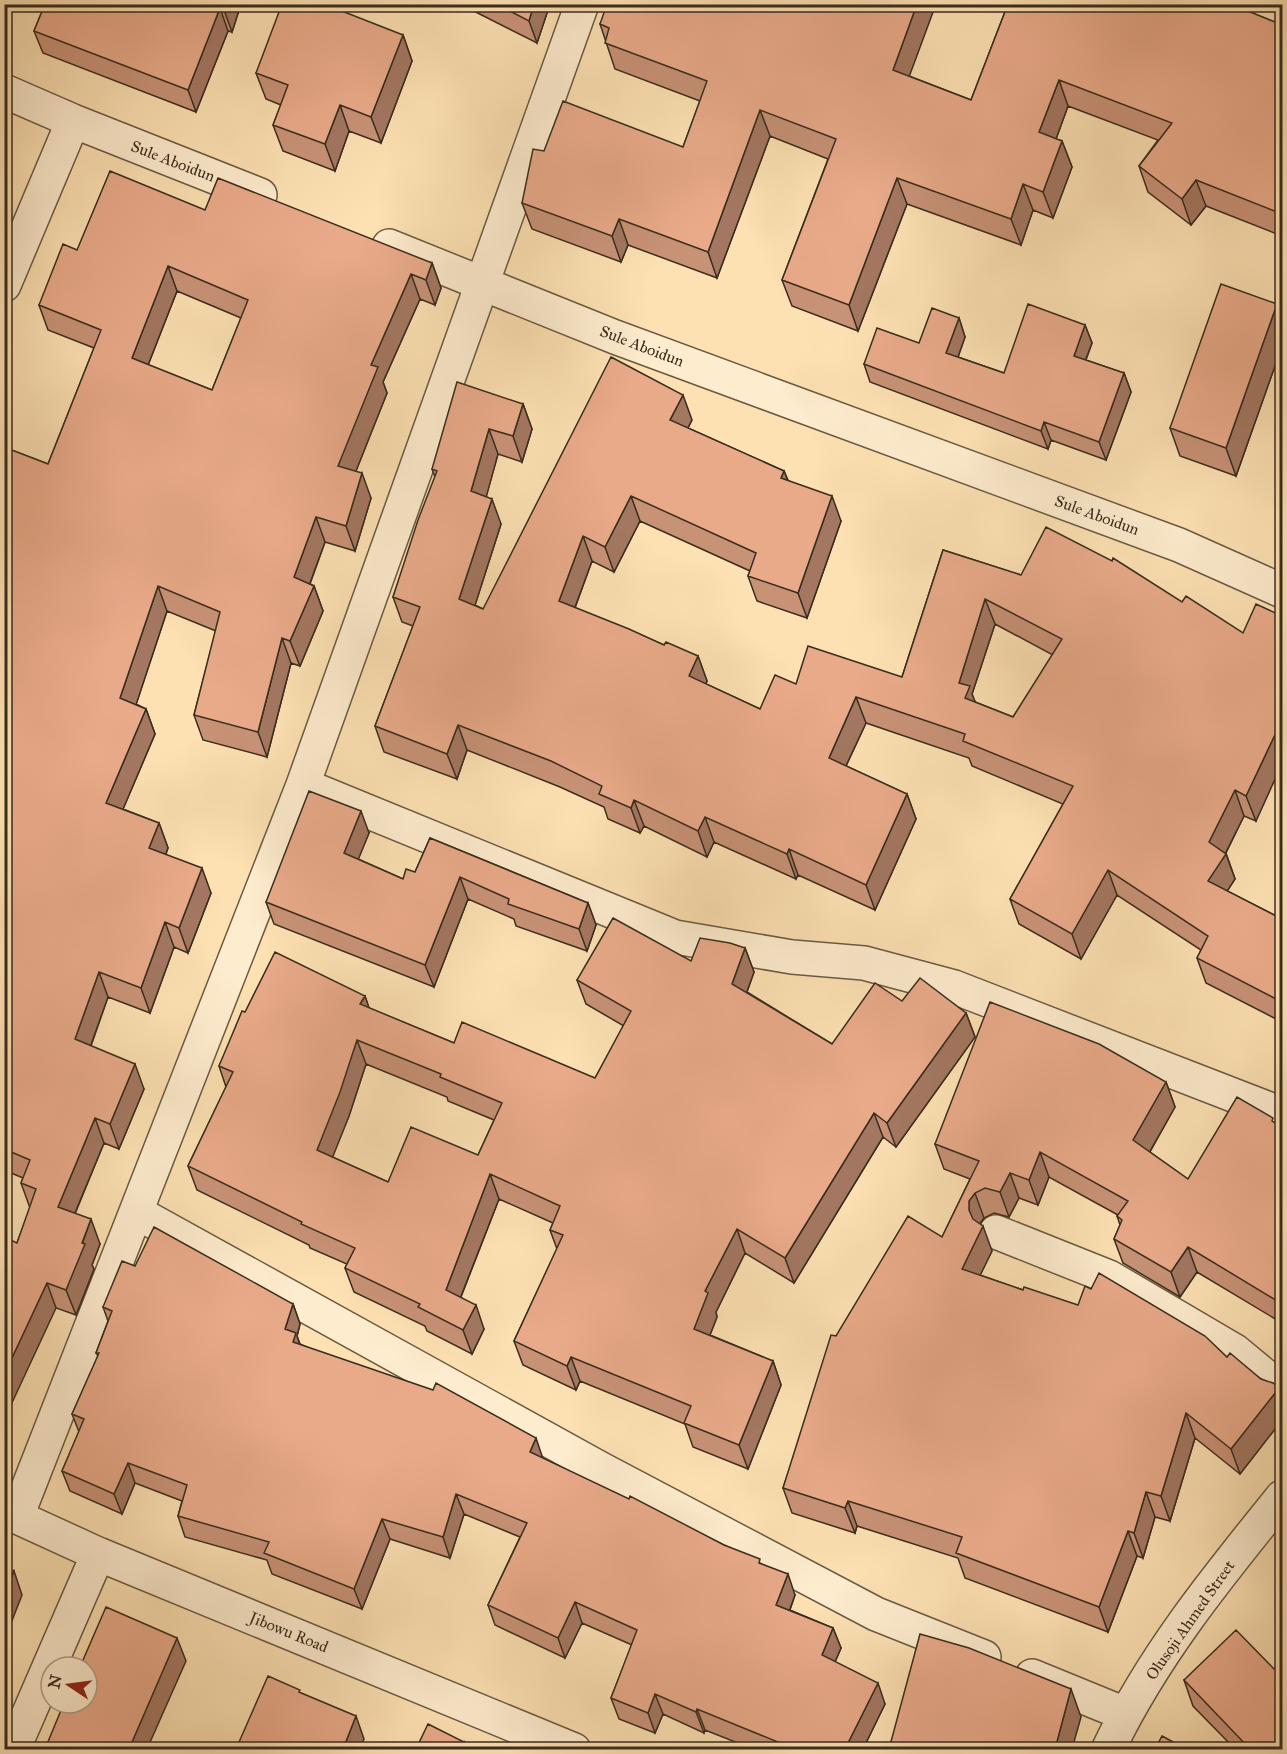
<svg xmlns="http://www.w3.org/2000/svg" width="1287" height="1754" font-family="'IM FELL Great Primer',serif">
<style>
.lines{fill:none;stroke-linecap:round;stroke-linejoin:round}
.minor-casing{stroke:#6a5a42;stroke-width:36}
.minor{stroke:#feecce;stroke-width:33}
.wall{fill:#c89277;stroke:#392d1d;stroke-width:1.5;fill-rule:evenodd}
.shaded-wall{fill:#a37761;stroke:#392d1d;stroke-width:1.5}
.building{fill:#e9aa8a;stroke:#392d1d;stroke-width:1.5;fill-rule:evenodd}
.labels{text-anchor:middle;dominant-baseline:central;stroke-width:5;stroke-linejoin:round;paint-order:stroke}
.street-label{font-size:16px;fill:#392d1d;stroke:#feecce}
</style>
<rect width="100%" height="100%" fill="#fde1b3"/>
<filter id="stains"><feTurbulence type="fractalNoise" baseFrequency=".00333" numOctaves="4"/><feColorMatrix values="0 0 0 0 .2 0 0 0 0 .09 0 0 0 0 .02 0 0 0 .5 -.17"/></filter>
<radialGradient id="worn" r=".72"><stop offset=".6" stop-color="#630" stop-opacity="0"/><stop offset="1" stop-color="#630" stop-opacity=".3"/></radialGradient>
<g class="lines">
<g class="minor-casing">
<path id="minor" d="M4,91L73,121L260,195
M389,246L615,337L1179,545L1282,591
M4,285L73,121
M303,785L675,937L792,957L864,963L954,987L1282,1114
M136,1212L601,1469L876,1614L984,1657
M996,1232L1109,1277L1235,1351L1282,1390
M4,1511L98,1554L574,1750
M17,1516L303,785L582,4
M1032,1676L1125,1714
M13,1750L98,1554
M1108,1750C1152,1657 1218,1576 1282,1497"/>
</g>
<use href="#minor" class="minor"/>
</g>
<path class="wall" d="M45,4H241L232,32L228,31L196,112L43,53L34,31Z
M460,4H550L537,43Z
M1008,4H1236L1235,6L1282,25V236L1206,206L1191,225L1148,192L1139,166L1158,140L1068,106L1056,139L1062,141L1072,167L1053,218L1033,210L1021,245L907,204L858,331L792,306L782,280L828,159L770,136L717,278L628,245L621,262L532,229L522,203L544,151L683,147L700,101L615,69L600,24L909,76L971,100Z
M403,35L412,61L381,143L349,131L335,171L283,151L273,125L281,105L266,99L256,73Z
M205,210L432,263L441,288L435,305L420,299L383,382L387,393L356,471L371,498L355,551L325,542L310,584L314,586L323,611L300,666L291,663L267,757L203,740L194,715L216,631L167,611L136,704L146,709L155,734L123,809L159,823L168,848L166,854L211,893L188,953L174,947L150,1013L108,997L91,1046L144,1089L119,1149L104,1143L75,1214L100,1244L92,1265L94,1269L76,1315L56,1308L17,1243L30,1208L21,1183L23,1178L4,1170V447L48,464L94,348L48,330L39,305L77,250ZM177,291L241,318L212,390L148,365Z
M1277,304L1282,318V346L1236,476L1180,456L1170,428Z
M959,318L965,337L958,357L1004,373L1085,325L1092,343L1086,360L1124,373L1131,392L1106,460L1051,440L1048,449L870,382L864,364L919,343Z
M523,404L532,429L522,462L498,454L486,496L501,524L475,605L483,609L692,420L688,428L784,471L788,480L841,521L807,618L757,601L748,576L750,571L640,521L614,572L592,561L575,608L664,645L698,656L707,681L706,684L760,709L796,684L902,677L943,550L1021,575L1182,602L1256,821L1244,816L1226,853L1235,879L1227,891L1282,919V1022L1206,983L1197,958L1201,950L1117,895L1081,959L1019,924L1010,899L1063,804L972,766L969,758L866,723L846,766L907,794L916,819L875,910L798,875L796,879L714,842L707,857L644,826L640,833L608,819L604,807L560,787L467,750L457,779L384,752L375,726L413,626L402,622L393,597L435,477L432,469ZM995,624L1053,655L1013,717L975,702L972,694Z
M369,833L358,859L403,879L415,872L430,838L588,903L596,925L587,951L516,926L514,919L468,899L434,987L274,924L266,902Z
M745,948L754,972L747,992L832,1044L902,1001L966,1013L975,1037L896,1147L883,1137L794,1283L745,1253L716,1312L717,1317L710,1335L773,1361L781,1385L748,1469L693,1447L685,1424L580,1381L576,1390L523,1365L514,1341L557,1249L550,1230L553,1223L499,1199L461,1297L484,1329L472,1354L427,1331L425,1326L354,1292L345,1268L347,1264L310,1248L309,1245L197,1190L188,1166L226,1087L219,1066L245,1012L365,996L369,1008L454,1043L595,1078L624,1026L586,1004L577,980L691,961ZM366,1064L447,1097L448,1101L494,1120L478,1155L388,1182L332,1157L349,1116Z
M1166,1082L1175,1107L1150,1152L1188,1179L1275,1123L1282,1127V1323L1197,1272L1180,1297L1123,1263L1114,1239L1120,1225L1117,1216L1118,1215L1049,1177L1038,1205L1019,1198L1009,1217L994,1213L984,1218L980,1224L992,1251L980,1275L1023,1290L1227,1357L1261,1379L1279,1388L1282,1397V1420L1240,1474L1195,1438L1170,1521L1155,1517L1143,1558L1137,1556L1108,1632L965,1578L958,1558L857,1526L855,1533L792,1513L783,1488L836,1336L942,1237L970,1179L944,1169L935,1144Z
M135,1266L293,1304L300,1324L297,1336L300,1344L543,1459L724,1545L762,1564L795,1595L790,1610L833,1628L841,1648L835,1662L885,1704L863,1749H753L705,1730L704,1733L663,1714L655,1733L619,1719L611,1698L632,1645L582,1623L565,1658L495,1625L488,1605L520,1537L464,1514L450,1558L390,1539L362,1609L272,1574L267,1560L185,1537L178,1516L182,1501L135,1483L122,1514L70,1491L62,1471L79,1432L72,1414L98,1356L96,1353L108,1321L103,1307Z
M1274,1669L1282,1749H1235L1193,1706L1184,1680Z"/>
<path class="shaded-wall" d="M226,4H241L232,32L224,10Z
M534,4H550L537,43L529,21Z
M917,4H936L902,96L893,70Z
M220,8L228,31L196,112L188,90Z
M403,35L412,61L381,143L371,117Z
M1059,80L1068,106L1049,158L1039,132Z
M340,105L349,131L335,171L325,144Z
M760,110L770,136L717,278L708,252Z
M1062,141L1072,167L1053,218L1043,192Z
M897,178L907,204L858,331L849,305Z
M1196,180L1206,206L1191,225L1182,199Z
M1023,184L1033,210L1021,245L1011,219Z
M619,219L628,245L621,262L612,236Z
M432,263L441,288L435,305L426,280Z
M168,266L177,291L141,383L132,358Z
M411,274L420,299L383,382L387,393L348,491L338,466L371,365Z
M1277,304L1282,318V346L1236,476L1226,448Z
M959,318L965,337L953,371L946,353Z
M1085,325L1092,343L1080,374L1074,356Z
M1124,373L1131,392L1106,460L1099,442Z
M683,395L692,420L679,445L670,420Z
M523,404L532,429L522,462L513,436Z
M1044,422L1051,440L1048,449L1041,431Z
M489,429L498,454L481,516L471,491Z
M784,471L794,496L781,478Z
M362,473L371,498L355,551L346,526Z
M631,496L640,521L614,572L605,547Z
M832,496L841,521L807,618L798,593Z
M492,499L501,524L469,624L459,599Z
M316,517L325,542L303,602L294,577Z
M583,536L592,561L568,626L559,601Z
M158,586L167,611L130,723L120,698Z
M314,586L323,611L300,666L290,641Z
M985,599L995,624L972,694L979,711L975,723L959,683Z
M282,638L291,663L267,757L258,732Z
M698,656L707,681L698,701L689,676Z
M856,697L866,723L838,783L829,758Z
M146,709L155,734L115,828L106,803Z
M1282,720V764L1256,821L1246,796Z
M458,725L467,750L457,779L447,754Z
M1235,790L1244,816L1223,858L1226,854L1235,879L1217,907L1208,881L1209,842Z
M907,794L916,819L875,910L866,885Z
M634,800L644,826L640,833L631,808Z
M361,811L369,833L352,875L344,853Z
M705,817L714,842L707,857L698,831Z
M159,823L168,848L158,873L149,848Z
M789,849L798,875L796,879L787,854Z
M202,868L211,893L188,953L179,928Z
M1108,870L1117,895L1081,959L1072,934Z
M460,877L468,899L434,987L425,965Z
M588,903L596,925L587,951L579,929Z
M165,922L174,947L150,1013L141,988Z
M745,948L754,972L741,1008L732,984Z
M99,972L108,997L84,1064L75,1039Z
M365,996L373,1020L360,1004Z
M966,1013L975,1037L896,1147L887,1123Z
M357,1040L366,1064L349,1116L326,1174L317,1150Z
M135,1064L144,1089L119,1149L110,1124Z
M1166,1082L1175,1107L1142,1165L1133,1140Z
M874,1113L883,1137L794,1283L785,1258Z
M95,1118L104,1143L67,1232L58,1207Z
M1040,1152L1049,1177L1038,1205L1029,1180Z
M1010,1173L1019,1198L1009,1217L1000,1192Z
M490,1174L499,1199L454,1314L446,1290Z
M975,1193L984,1218L978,1226V1235L969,1210V1201Z
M91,1219L100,1244L92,1265L94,1269L76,1315L66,1290Z
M983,1226L992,1251L971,1294L962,1269Z
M737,1229L745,1253L716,1312L717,1317L703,1353L694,1329L705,1291Z
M1188,1247L1197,1272L1180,1297L1171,1272Z
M47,1283L56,1308L4,1420V1375Z
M293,1304L300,1324L297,1336L303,1354L300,1362L285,1329Z
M476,1305L484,1329L472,1354L463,1330Z
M571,1357L580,1381L576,1390L567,1366Z
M773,1361L781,1385L748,1469L739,1445Z
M1279,1388L1282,1397V1420L1240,1474L1231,1449Z
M1186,1413L1195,1438L1170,1521L1161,1496Z
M536,1438L543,1459L530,1452Z
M128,1463L135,1483L122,1514L114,1494Z
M1146,1492L1155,1517L1143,1558L1134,1533Z
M456,1494L464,1514L450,1558L443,1537Z
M848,1501L857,1526L855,1533L845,1508Z
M382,1519L390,1539L362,1609L354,1589Z
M4,1521L11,1540L4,1555Z
M1128,1531L1137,1556L1108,1632L1099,1607Z
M14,1571L22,1595L4,1641V1595Z
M788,1574L795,1595L784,1625L776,1605Z
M575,1602L582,1623L565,1658L558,1638Z
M833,1628L841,1648L829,1676L822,1655Z
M177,1638L186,1661L147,1749H129Z
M878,1683L885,1704L863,1749H845Z
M1071,1689L1081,1717L1072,1749H1055Z
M655,1694L663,1714L655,1733L648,1713Z
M697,1709L705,1730L704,1733L696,1712Z
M356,1716L364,1739L360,1749H343Z
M464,1742L466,1749H460Z"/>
<path class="building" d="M45,4H226L224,10L220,8L188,90L34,31Z
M282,4H324L403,35L371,117L340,105L325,144L273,125L288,85L256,73Z
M496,4H534L529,21Z
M607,4H917L893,70L971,100L1008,4H1231L1282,25V214L1196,180L1182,199L1139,166L1172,123L1059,80L1039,132L1062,141L1043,192L1023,184L1011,219L897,178L849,305L782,280L836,139L760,110L708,252L619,219L612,236L522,203L533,149L544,151L563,101L683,147L707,81L605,43L609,28L600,24Z
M110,171L205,210L218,178L432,263L426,280L411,274L371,365L378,367L338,466L362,473L346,526L316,517L294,577L314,586L290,641L282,638L258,732L194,715L220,612L158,586L120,698L146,709L106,803L159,823L149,848L202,868L179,928L165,922L141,988L99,972L75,1039L135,1064L110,1124L95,1118L58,1207L91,1219L82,1243L85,1244L66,1290L47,1283L4,1375V1237L17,1243L36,1189L21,1183L30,1160L4,1149V447L48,464L101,330L39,305L63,244L77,250ZM168,266L248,300L212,390L132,358Z
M1221,284L1277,304L1226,448L1170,428Z
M1028,304L1085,325L1074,356L1124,373L1099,442L1044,422L1041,431L864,364L877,328L919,343L932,308L959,318L946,353L1004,373Z
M611,357L683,395L670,420L784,471L781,478L832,496L798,593L748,576L756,553L631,496L605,547L583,536L559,601L629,629L664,645L666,642L698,656L689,676L760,709L775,675L796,684L808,646L902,677L943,550L1021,575L1046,527L1112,561L1113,558L1182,602L1186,596L1243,633L1256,604L1282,616V720L1246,796L1235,790L1209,842L1226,854L1208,881L1282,919V1002L1197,958L1208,936L1108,870L1072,934L1010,899L1073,786L963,741L965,734L856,697L829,758L907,794L866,885L789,849L787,854L705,817L698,831L634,800L631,808L599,794L602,786L551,761L458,725L447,754L375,726L420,607L393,597L418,520L437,471L432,469L457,382L523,404L513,436L489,429L471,491L492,499L459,599L483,609ZM985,599L1062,639L1013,717L965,698L970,686L959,683Z
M309,791L361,811L344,853L403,879L406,869L415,872L430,838L588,903L579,929L508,904L509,899L460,877L425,965L266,902Z
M613,918L691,961L700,938L730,943L745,948L732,984L832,1044L875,983L902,1001L920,978L966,1013L887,1123L874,1113L785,1258L737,1229L705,1291L708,1293L694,1329L773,1361L739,1445L684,1423L691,1406L571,1357L567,1366L514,1341L563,1235L550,1230L560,1206L490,1174L446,1290L476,1305L463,1330L418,1307L420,1304L345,1268L355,1248L301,1224L302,1222L188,1166L233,1072L219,1066L242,1011L245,1012L275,952L365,996L360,1004L454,1043L462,1022L595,1078L631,1011L577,980ZM357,1040L441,1074L440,1077L502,1103L478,1155L411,1127L388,1182L317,1150L340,1092Z
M990,1002L1099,1044L1166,1082L1133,1140L1188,1179L1237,1097L1273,1118L1272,1121L1282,1127V1304L1188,1247L1171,1272L1114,1239L1122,1220L1117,1216L1128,1201L1040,1152L1029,1180L1010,1173L1000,1192L985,1188L975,1193L969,1201V1210L973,1219L983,1226L962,1269L1023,1290L1024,1287L1078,1305L1085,1286L1091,1289L1099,1273L1205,1336L1227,1357L1230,1353L1261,1379L1273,1383L1279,1388L1231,1449L1186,1413L1161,1496L1146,1492L1134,1533L1128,1531L1099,1607L956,1553L962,1537L848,1501L845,1508L783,1488L831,1335L836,1336L908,1216L942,1237L979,1161L935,1144Z
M154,1227L293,1304L285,1329L296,1333L293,1342L433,1390L436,1383L536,1438L530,1452L629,1499L630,1496L724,1545L760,1559L759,1563L788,1574L776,1605L833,1628L822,1655L878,1683L845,1749H795L697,1709L696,1712L655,1694L648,1713L611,1698L637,1630L575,1602L558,1638L488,1605L527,1523L456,1494L443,1537L382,1519L354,1589L264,1553L269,1542L178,1516L187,1485L128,1463L114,1494L62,1471L84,1419L72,1414L99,1353H96L112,1311L103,1307L122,1261L135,1266Z
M4,1567L14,1571L4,1595Z
M106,1607L177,1638L129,1749H45L64,1703H87V1667H80Z
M1236,1630L1274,1669L1282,1660V1749H1250L1184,1680Z
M920,1634L969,1648L1071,1689L1055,1749H889Z
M268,1676L300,1690L299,1692L356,1716L343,1749H236Z
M428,1724L464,1742L460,1749H416Z
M1162,1736L1186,1749H1155Z"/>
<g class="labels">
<g class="street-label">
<text transform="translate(173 161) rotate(21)">Sule Aboidun</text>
<text transform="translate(642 346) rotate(21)">Sule Aboidun</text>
<text transform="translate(1097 515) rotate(20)">Sule Aboidun</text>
<text transform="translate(1190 1620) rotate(-55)">Olusoji Ahmed Street</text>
<text transform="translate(289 1632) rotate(22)">Jibowu Road</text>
</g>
</g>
<rect width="1287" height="1754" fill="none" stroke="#fde1b3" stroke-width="24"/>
<rect x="6" y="6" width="1275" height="1742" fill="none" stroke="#392d1d" stroke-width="3"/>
<rect x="12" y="12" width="1263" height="1730" fill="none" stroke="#392d1d" stroke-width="1.5"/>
<g transform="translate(69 1685) rotate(283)"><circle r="28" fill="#feecce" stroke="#afa087" stroke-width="1.5"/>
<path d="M0-4.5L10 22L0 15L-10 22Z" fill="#8f2418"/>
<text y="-9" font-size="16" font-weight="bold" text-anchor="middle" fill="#392d1d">N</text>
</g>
<rect width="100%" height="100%" filter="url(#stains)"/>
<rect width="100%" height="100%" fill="url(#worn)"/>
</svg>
